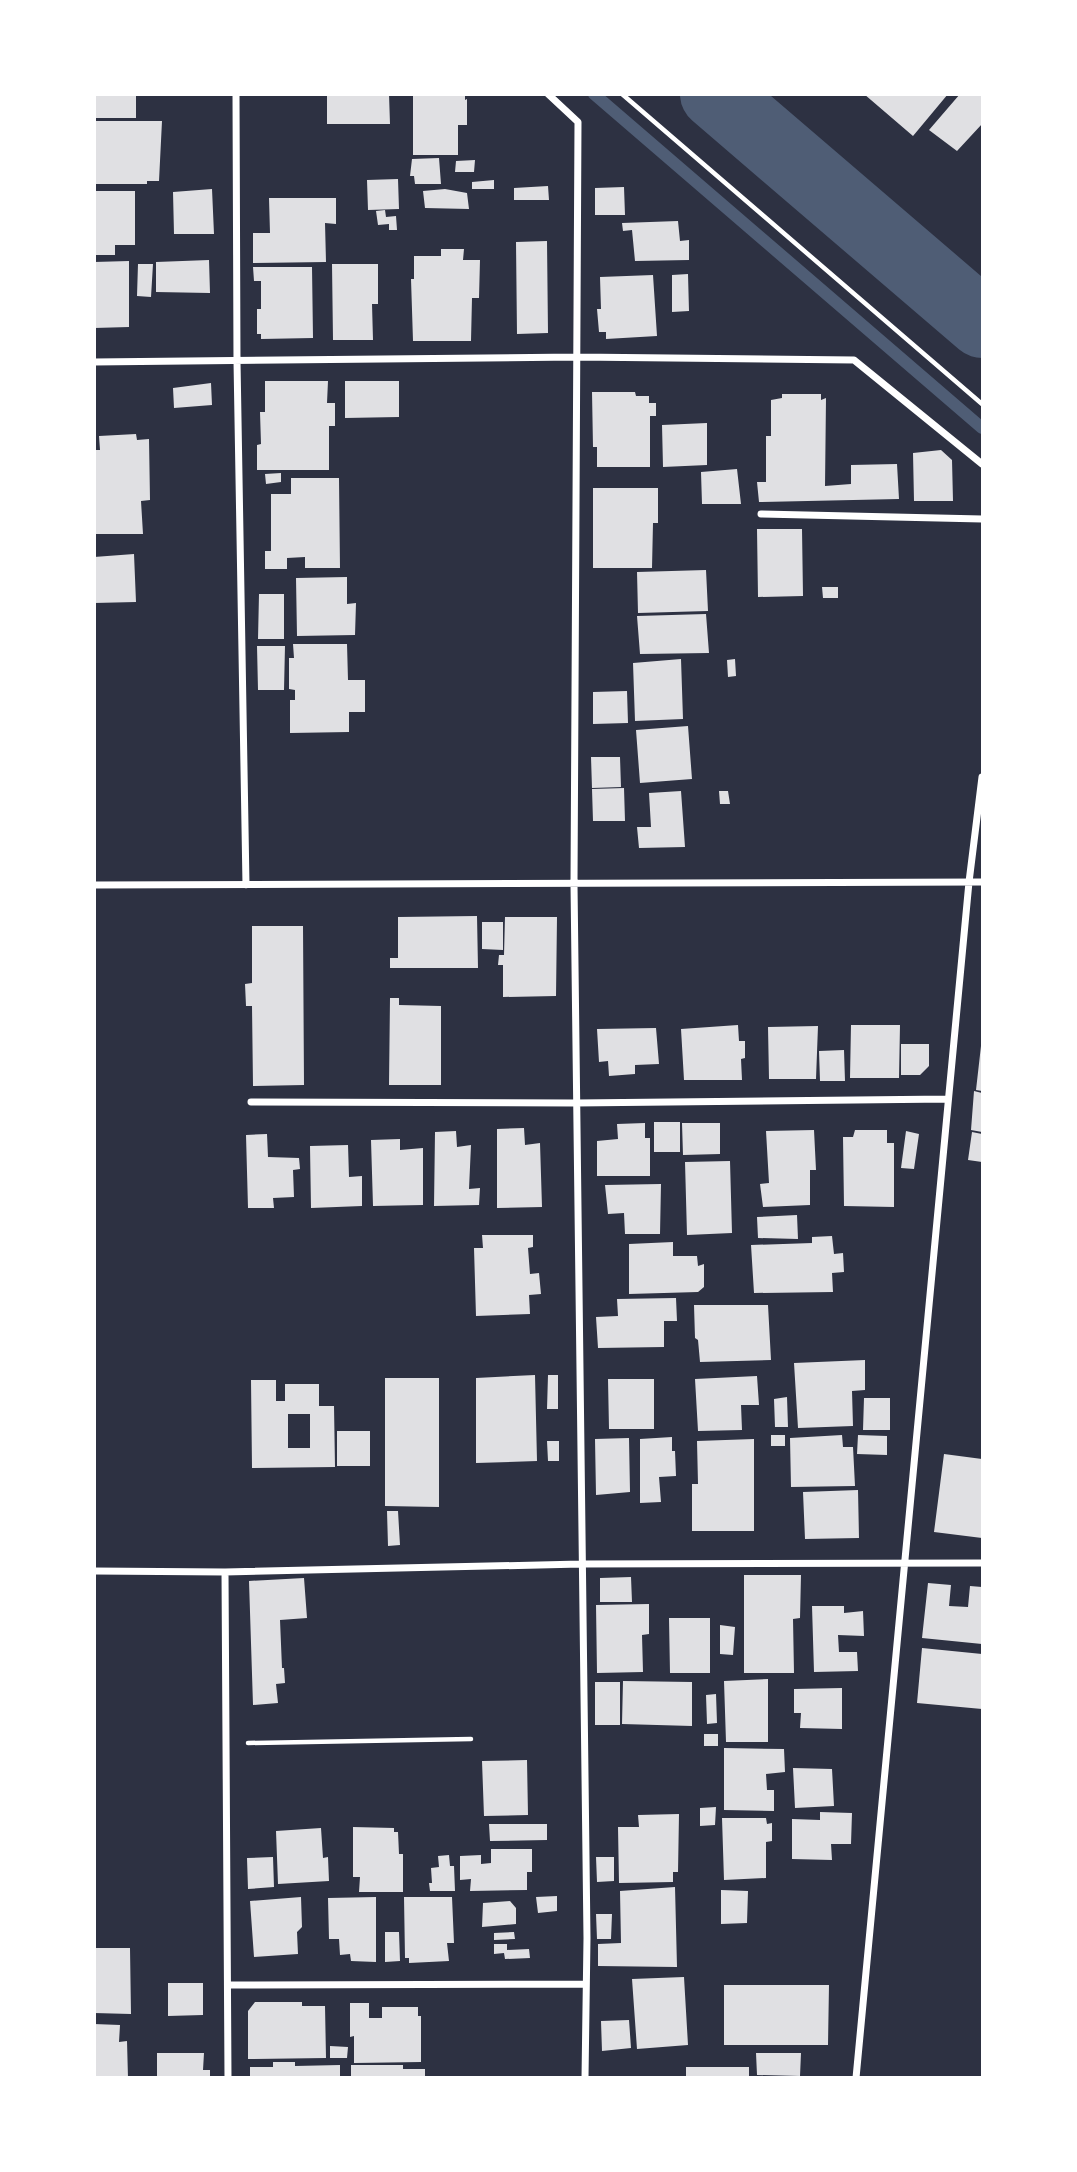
<svg xmlns="http://www.w3.org/2000/svg" width="1077" height="2172" font-family="'Noto Serif',serif">
<style>
.lines{fill:none;stroke-linecap:round;stroke-linejoin:round}
.stream{stroke:#4f5d75;stroke-width:12}
.river{stroke:#4f5d75;stroke-width:70}
.building{fill:#e0e0e3;fill-rule:evenodd}
.path{stroke:#fff;stroke-width:4.5}
.minor{stroke:#fff;stroke-width:7}
</style>
<rect width="100%" height="100%" fill="#2d3142"/>
<g class="lines">
<path class="stream" d="M594,94L982,428"/>
<path class="river" d="M715,94L982,323"/>
</g>
<path class="building" d="M94,94H136V118H94Z
M327,94H389L390,124H327Z
M413,94H465V100L467,99V125H458V155H413Z
M864,94H948L913,136Z
M960,94H980L982,97V124L957,151L929,130Z
M94,121H162L159,181H147V184H94Z
M439,158L441,184H415L414,176H410L412,159Z
M475,160L474,172H455L456,161Z
M398,179L399,209L368,210L367,180Z
M494,180V189H472V182Z
M548,186L549,200H514V188Z
M624,187L625,215H595V188Z
M212,189L214,234H174L173,192Z
M445,189L467,193L469,209L425,208L423,191Z
M94,191H135V245H115V255H94Z
M269,198H336V224L325,223L326,262L253,263V233H270Z
M385,210L386,217L396,216L397,230H389V224L378,225L376,211Z
M678,221L680,241L689,240V260L635,261L632,230L623,231L622,223Z
M547,241L548,333L517,334L516,242Z
M441,249H464L463,260H480L479,298H472L471,341H413L411,279H414V256H441Z
M209,260L210,293L156,292V262Z
M129,261V327L94,328V262Z
M138,264H153L151,297L137,296Z
M332,264H378V304H372L373,340H333Z
M253,267H312L313,338L261,339V334H257V309H261V281H254Z
M688,274L689,311L672,312V275Z
M653,275L657,336L606,339V332H599L597,309H601L600,277Z
M265,381H328L327,403H335V426H329V470H257V445L261,444L260,412H265Z
M345,381H399V417L345,418Z
M211,383L212,405L174,408L173,388Z
M592,392H635L636,396H649V403H656V416H650V467H597V447H593Z
M782,394H821V400L826,398L825,486L851,484V465L897,464L899,499L759,502L757,482H766V436H771V400L782,398Z
M707,423V465L663,467L662,425Z
M136,434L137,440L149,439L150,500L141,501L143,534H94V450H100L99,436Z
M941,450L952,460L953,501H914L913,453Z
M737,469L741,504H702L701,472Z
M281,473V482L266,484L265,474Z
M291,478H339L340,568H305V557L287,558V569H265V551H271V494H291Z
M593,488H658V523H653L652,568H593Z
M757,529H802L803,596L758,597Z
M134,554L136,602L94,603V557Z
M706,570L708,611L638,613L637,572Z
M347,577V604L356,603L355,635L297,636L296,578Z
M822,587H838V598H823Z
M259,594H284V639H258Z
M706,614L709,653L640,654L637,616Z
M293,644H347L348,680H365V712H349V732L290,733V700H295V690L289,689V658H294Z
M257,646H285L284,690H258Z
M681,659L683,719L635,721L633,663Z
M735,659L736,676L728,677L727,660Z
M627,691L628,723L593,724V692Z
M688,726L692,779L640,783L636,730Z
M591,757H620L621,787L592,788Z
M624,788L625,821H593L592,789Z
M681,791L685,847L639,848L637,827H651L649,793Z
M719,791H728L730,804H720Z
M477,916L478,968H390V958H398V917Z
M505,917H557L556,996L503,997V965H498L499,955H504Z
M482,922H503V950L482,949Z
M252,926H303L304,1085L253,1086L252,1006H246L245,984L252,983Z
M390,998H399V1005L441,1006V1085H389Z
M738,1025L739,1041H745V1058L741,1059L742,1080H684L681,1029Z
M851,1025H900L899,1078H850Z
M818,1026L816,1079H769L768,1027Z
M656,1028L659,1064L635,1065V1074L609,1076L608,1061L599,1062L597,1029Z
M901,1044H929V1066L920,1075H901Z
M981,1046L982,1047V1091L976,1090Z
M844,1050L845,1081H820L819,1051Z
M974,1091L982,1093V1132L971,1130Z
M654,1122H680V1152H654Z
M645,1123V1138H650V1176H597V1141L618,1139L617,1124Z
M682,1123H720V1154L683,1155Z
M524,1128L525,1145L540,1143L542,1207L497,1208V1129Z
M814,1130L816,1170H810V1205L763,1207L760,1184L769,1183L766,1131Z
M855,1130H887V1143H894V1207L844,1206L843,1137H853Z
M456,1131L457,1147L471,1145L469,1189L480,1188L479,1205L434,1206L435,1132Z
M906,1131L919,1134L914,1169L901,1168Z
M972,1132L982,1134V1162L968,1160Z
M267,1134L268,1157L299,1158L300,1169L293,1170L294,1197L273,1198L274,1208H248L246,1135Z
M400,1139V1150L423,1148V1205L373,1206L371,1140Z
M348,1145L349,1177L362,1176V1206L311,1208L310,1146Z
M730,1161L732,1233L687,1235L685,1162Z
M661,1184L660,1234H625L624,1213L608,1214L605,1185Z
M797,1215L798,1239L758,1238L757,1217Z
M482,1235H533V1247L528,1248L530,1274L539,1273L541,1294L529,1295L530,1314L476,1316L474,1248H483Z
M832,1236L834,1254L843,1253L844,1272L832,1273L833,1292L754,1293L751,1245L812,1243V1237Z
M673,1242V1256H697L698,1266L704,1264V1287L698,1292L629,1294V1244Z
M676,1298L677,1321H664V1347L598,1348L596,1317L618,1316L617,1299Z
M694,1305H768L771,1360L700,1362L698,1340L695,1338Z
M865,1360V1390L852,1391L853,1426L798,1428L794,1363Z
M535,1375L537,1461L476,1463V1378Z
M548,1375H558V1409H547Z
M757,1376L759,1405H741L742,1430L698,1431L695,1379Z
M385,1378H439V1507L385,1506Z
M608,1379H654V1429H609Z
M251,1380H276V1401H285V1384H319V1406H334L335,1467L252,1468ZM288,1414H310V1448H288Z
M787,1397L788,1427H775L774,1399Z
M864,1398H890V1430H863Z
M337,1431H370V1466H337Z
M771,1435H785V1446H771Z
M842,1435L843,1447H853L855,1486L791,1487L790,1438Z
M858,1435L887,1436V1455L857,1454Z
M672,1437V1451H675L676,1476L659,1477L661,1502L640,1503V1439Z
M629,1438L630,1492L596,1495L595,1439Z
M754,1439V1531H692V1484H698L697,1441Z
M547,1441H559V1461H548Z
M944,1454L982,1459V1538L934,1532Z
M858,1490L859,1538L805,1539L803,1492Z
M387,1511H398L400,1545L388,1546Z
M744,1575H801L800,1618L793,1619L794,1673H744Z
M631,1577L632,1602H600V1578Z
M304,1578L307,1618L280,1620L282,1668H284L285,1683L276,1684L278,1703L253,1705L249,1581Z
M928,1583L951,1585L949,1606L968,1607L970,1586L982,1587V1644L922,1638Z
M649,1604V1634L642,1635L643,1672L597,1673L596,1605Z
M812,1606H844V1613L863,1611L864,1636L838,1635L839,1652H857L858,1671L814,1672Z
M669,1618H710V1673H670Z
M720,1625L735,1627L733,1655L720,1654Z
M922,1648L982,1654V1709L917,1703Z
M768,1679V1742H726L724,1681Z
M623,1681L692,1682V1726L622,1724Z
M595,1682H620V1725H595Z
M842,1688V1729L800,1728L801,1713H794V1689Z
M716,1694L717,1723L707,1724L706,1695Z
M704,1734H718V1746H704Z
M724,1748L784,1749L785,1772L766,1774L767,1790H774V1811L724,1810Z
M527,1760L528,1815L484,1816L482,1761Z
M793,1768L832,1769L834,1806L795,1808Z
M716,1807L715,1825L700,1826V1808Z
M820,1812L852,1813L851,1844H831L832,1860L792,1859V1819L820,1820Z
M679,1814L678,1872H673V1882L619,1883L618,1827H639L638,1815Z
M722,1818H766L767,1824L772,1823V1841L766,1842V1878L724,1880Z
M489,1824H547V1840L490,1841Z
M353,1827L394,1828V1832H398L399,1854H403V1892H359L360,1877H353Z
M321,1828L323,1858L328,1857L329,1881L278,1884L276,1831Z
M491,1849H532V1872H527V1890L470,1891L471,1879L460,1880V1856L481,1855V1864L491,1863Z
M449,1855L450,1866H454L455,1891H430L429,1883H432L431,1868L439,1867L438,1856Z
M273,1857L274,1887L248,1889L247,1858Z
M596,1857H614V1881L597,1882Z
M675,1887L677,1967L598,1966V1944L621,1943L620,1891Z
M721,1890L748,1891L747,1923L721,1924Z
M557,1896V1911L538,1913L536,1897Z
M301,1897L302,1927L297,1932L298,1954L254,1957L250,1901Z
M376,1897V1962L351,1961L350,1954L340,1955L339,1939H329L328,1898Z
M404,1897H452L454,1943H447L449,1961L409,1963V1958H405Z
M510,1901L516,1908V1924L482,1927L483,1903Z
M596,1914H612L611,1939H597Z
M385,1932H399L400,1961L385,1962Z
M514,1932L515,1939L494,1940V1933Z
M494,1944H507V1950L529,1949L530,1958L505,1959L504,1953L494,1954Z
M94,1948H130L131,2014L94,2013Z
M684,1977L688,2045L637,2049L632,1979Z
M168,1983H203V2015L168,2016Z
M724,1985H829L828,2045H724Z
M255,2002H302V2006H325L326,2058L248,2059V2011Z
M350,2003H369V2018H382V2007H418V2016H421V2062L354,2063V2036L350,2037Z
M629,2020L631,2048L602,2051L601,2021Z
M94,2024L120,2025L119,2042L127,2041L128,2078H94Z
M330,2046L348,2047L347,2058H330Z
M157,2053H204L203,2070H210V2078H157Z
M756,2053H801L800,2076L757,2075Z
M273,2062H295V2066L340,2065V2078H250V2067H273Z
M351,2065H403V2069H425V2078H351Z
M686,2067H749V2078H686Z"/>
<g class="lines">
<path class="path" d="M622,94L982,404
M248,1743L471,1739"/>
<path class="minor" d="M236,94L237,361L246,885
M548,94L578,122L574,884L587,1938L585,2078
M94,362L577,357L854,360L982,464
M761,514L982,519
M94,885L982,882
M251,1102L576,1103L948,1099
M94,1571L225,1572L581,1564L982,1563
M225,1572L228,2078
M228,1985L586,1984
M856,2078L969,882L982,777"/>
</g>
<rect width="1077" height="2172" fill="none" stroke="#ffffff" stroke-width="192"/>
</svg>
